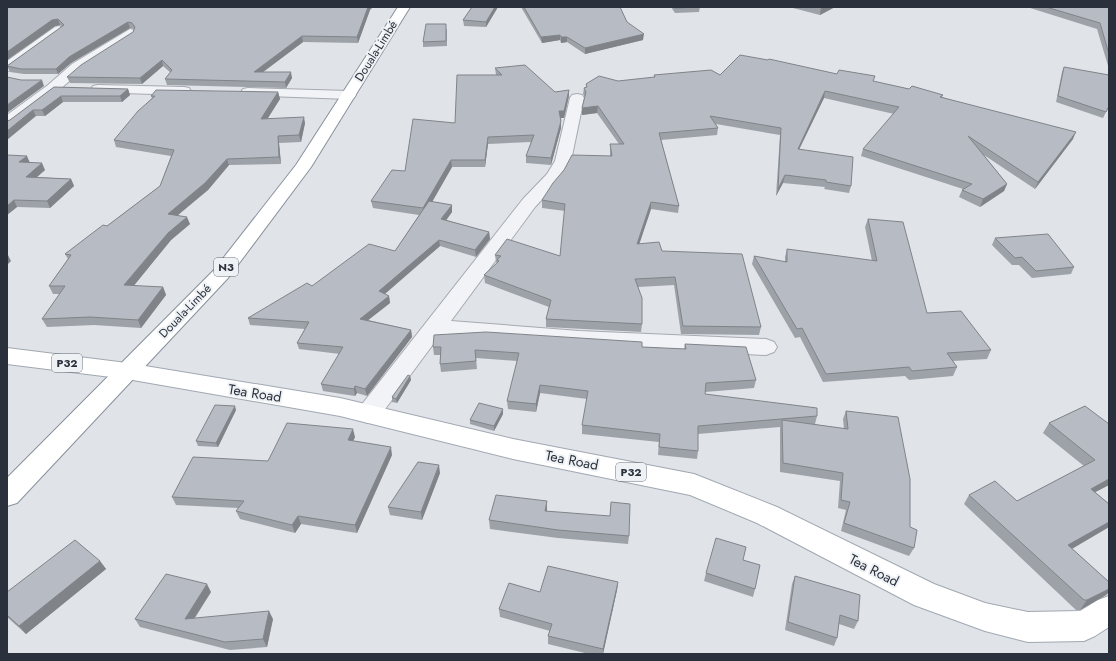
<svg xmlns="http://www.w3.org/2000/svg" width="1116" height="661" font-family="Jost,sans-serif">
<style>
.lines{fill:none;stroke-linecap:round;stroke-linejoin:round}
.street-casing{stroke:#a6aab1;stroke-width:2}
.primary-casing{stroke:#a0a8b2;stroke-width:2}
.highway-casing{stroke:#88919c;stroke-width:2}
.street{fill:#f2f3f6;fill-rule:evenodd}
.primary{fill:#fff;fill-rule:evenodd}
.highway{fill:#fff;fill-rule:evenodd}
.wall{fill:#9da2a9}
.shaded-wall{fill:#808489}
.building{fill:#b7bcc4;stroke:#808489}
.labels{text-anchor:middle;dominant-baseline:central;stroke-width:4;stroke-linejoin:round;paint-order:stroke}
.shield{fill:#eff2f5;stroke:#656b74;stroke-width:1}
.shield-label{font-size:11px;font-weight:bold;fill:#2a313d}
.street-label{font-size:12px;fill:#2a313d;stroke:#eff2f5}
.near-street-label{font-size:14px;fill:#2a313d;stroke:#eff2f5}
</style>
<rect width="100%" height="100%" fill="#e0e3e7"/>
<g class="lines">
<g class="street-casing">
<path id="street" d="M59,26L65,30L63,33L12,70L7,71V61L55,27Z
M130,29L134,30L136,33L134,36L82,70L58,91L12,125L7,127V115L48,85L72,64Z
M98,85L184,87L189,88L191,91L189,94L184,95L93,92L91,89L93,86Z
M248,88L349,91L354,92L356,95L354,98L349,99L243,95L241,92L243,89Z
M577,94L582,95L584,98L571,161L563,177L535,207L451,321L579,331L766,339L774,342L777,347L774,352L766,355L579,345L440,335L377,420L368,423L359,420L356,414L359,408L523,199L547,174L555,161L570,98L572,95Z"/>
</g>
<g class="primary-casing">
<path id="primary" d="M7,348L127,363L340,398L513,439L694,474L777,507L934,584L985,603L1028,612L1080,611L1098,600L1109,596V627L1095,636L1084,641L1028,642L985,631L914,605L757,523L690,495L513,459L340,416L127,379L7,364Z"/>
</g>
<g class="highway-casing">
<path id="highway" d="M398,7H410L311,167L228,278L17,503L7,506V478L214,270L296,165Z"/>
</g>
<use href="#street" class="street"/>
<use href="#primary" class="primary"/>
<use href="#highway" class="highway"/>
</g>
<path class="wall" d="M7,7L370,10L358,43L303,42L263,72L292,78L286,88L167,85L165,79L171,73L163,66L142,84L70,83L67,77L133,32L134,29L130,28L71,63L58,74H24L10,72L7,66L62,27L60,25L55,26L7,60Z
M472,7H498L486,27L464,26L463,20Z
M521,7H620L627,22L643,40L585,54L567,42L561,43L560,40L542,43Z
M671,7H700L699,12L675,13Z
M789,7H835L820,15Z
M1027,7H1109V69L1097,29Z
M447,29V46L423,47V42Z
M1064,67L1109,106L1103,118L1056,102L1062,72Z
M495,68L555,92L569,90V96L564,118H561V128L551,165L526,163V156L531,142L488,144L485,167H452L432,202L452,205V212L446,220L489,232L490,239L476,257L440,246L385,294L389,296L390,303L368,320L411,330L412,337L367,396L357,393L355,396L323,391L321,384L340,354L299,349L297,343L305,329L250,325L248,318L312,286L395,251L419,215L373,208L371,201L405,171L455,123L496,75Z
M837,74L909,89L943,95L942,97L1073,139L1035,189L984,155L1007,184L1004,191L980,207L959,197L962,190L963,189L861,156L863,149L894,114L824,98L799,149L851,186L849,193L824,189L825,187L783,183L776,196L780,135L716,124L718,128L717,135L661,140L679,206L678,213L651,209L639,244L662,251L761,327L759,335L681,334L674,285L638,287L642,324L641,332L546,327V319L549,307L485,283L484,275L497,263L496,262L495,255L560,256L565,211L542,208V200L610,156V144H619L597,113L582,115L585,97L583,94L584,88L586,87V84L654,78V75Z
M54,87L128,89L130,95L122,102H63L45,116H36L10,120Z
M278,92L280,99L267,119L305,123L301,142L279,143L281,164L229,165L208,190L177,215L190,224L171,240L133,286L163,287L166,295L141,328L94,325L47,327L42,319L60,294H53L49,286L68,259L65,254L107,226L160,186L171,156L116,147L114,140L152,98L151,96Z
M7,155L30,163L45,170L37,177L71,179L74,186L50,208L17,207L7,215Z
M868,219L927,313L991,350L987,359L953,361L957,367L953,376L909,380L905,376L823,382L800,337L795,338L752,264L754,256L785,262V257L787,249L872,261L865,227Z
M995,238L1074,267L1071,274L1032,278L1019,265H1012L992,245Z
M685,344L756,380L754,388L705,392V394L817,416L815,424H813L844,429L843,419L846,411L910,527L914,548L909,556L841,531L846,510L838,508L840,481L780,472V427L698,434V451L697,459L658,455L659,442L582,434V425L587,399L540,393L536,412L508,409L507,401L517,361L476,358L477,369L441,372L440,364V355H434L433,347H642L684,349Z
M410,376L411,380L397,403L392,402V397Z
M1085,406L1109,485L1095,492L1109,504V527L1072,549L1109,582V592L1106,595L1080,610H1076L964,504L969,495L1017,501L1084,466L1043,433L1049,423Z
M236,410L218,447L198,446L196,441Z
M503,414L494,431L470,424V420Z
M355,437L353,441L392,455L357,533L301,524L295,533L240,519L236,511L238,508L176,505L172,497L268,461Z
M440,473L422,520L390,515L388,507Z
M547,510V511L629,536L628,544L558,538L490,529L489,520Z
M743,560L755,589L753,597L704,581L706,573Z
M100,561L106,569L26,634L7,617V592Z
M795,576L858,621L854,629L839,624L837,638L834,646L785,630L792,584Z
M618,582L617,590L603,654H589L548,644V636L550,631L500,617L499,609L540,592Z
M211,592L195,618L273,619L267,647L230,650L140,627L135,619Z"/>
<path class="shaded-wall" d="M368,7H373L370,10L358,43L357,37Z
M495,7H498L486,27V22Z
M821,7H835L820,15Z
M58,19L60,25L55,26L7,60V52L52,20Z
M128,22L130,28L71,63L58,74L56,69L69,57Z
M644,34L643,40L585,54V48Z
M560,35V40L542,43L541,37Z
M302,36L303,42L255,78L254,72Z
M561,37H567V42L561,43Z
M162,60L163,66L142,84L140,78Z
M291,72L292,78L286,88L285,82Z
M42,80L44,86L7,113V105Z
M128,89L130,95L122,102L120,96Z
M569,90V96L564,118H559V111Z
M825,91L824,98L796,156L798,149Z
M278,92L280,99L263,126L261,119Z
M61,96L63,102L45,116L42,110Z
M598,106L597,113L582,115V108Z
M33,110L36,116L7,140V131Z
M304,117L305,123L301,142L299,135Z
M561,121V128L551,165V158Z
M1076,132L1073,139L1035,189L1038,182Z
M278,136L279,143L281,164L279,157Z
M488,137V144L485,167V160Z
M27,156L30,163L19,162Z
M227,159L229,165L208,190L171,221L168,214Z
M451,160L452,167L424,216L423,208Z
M42,163L45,170L30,183L26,177Z
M785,175L783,183L776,196L778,189Z
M71,179L74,186L50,208L47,201Z
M1007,184L1004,191L980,207L983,199Z
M14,200L17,207L7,215V206Z
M651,202V209L637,251V244Z
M452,205V212L442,226L441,219Z
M187,217L190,224L171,240L128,293L124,285L168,233Z
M489,232L490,239L476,257L475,250Z
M439,240L440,246L380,298L379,291Z
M7,253L11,261L7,265Z
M163,287L166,295L141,328L138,320Z
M389,296L390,303L362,325L360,319Z
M411,330L412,337L367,396L365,389Z
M410,376L411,380L397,403L396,399Z
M540,385V393L536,412V404Z
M355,386L357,393L355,396L354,389Z
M235,406L236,410L218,447L216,443Z
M503,409V414L494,431V426Z
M353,429L355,437L350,448L348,440Z
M391,447L392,455L357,533L355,525Z
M439,465L440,473L422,520L421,512Z
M1109,479V485L1084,498L1091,489Z
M547,501V510L545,519V511Z
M298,516L301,524L295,533L292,525Z
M1109,522V527L1061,555L1068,545Z
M100,561L106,569L26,634L19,626Z
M618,582L617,590L603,654V649Z
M207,584L211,592L189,626L185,619Z
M1109,589V592L1106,595L1080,610L1087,600Z
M269,611L273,619L267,647L263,639Z"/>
<path class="building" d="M7,7H368L357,37L302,36L254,72H291L285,82L165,79L172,70L162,60L140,78L67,77L81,65L133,32L135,27L132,23L128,22L69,57L56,69H21L7,66L64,25L58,19L52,20L7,52Z
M472,7H495L486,22L463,20Z
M524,7H620L627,22L644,34L585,48L567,37H561L560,35L541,37Z
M674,7H700L675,8Z
M1046,7H1109V54L1100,23Z
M426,24H446V41L423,42Z
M740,55L768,60L769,59L837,74L839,70L875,76L873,81L909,89L912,86L943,95L940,97L1076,132L1038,182L968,136L1007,184L983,199L962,190L972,184L863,149L899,107L825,91L798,149L853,157L851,186L826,182V180L785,175L778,189L781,128L710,116L718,128L659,133L679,206L651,202L637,244L659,242L662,251L742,254L761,327L683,326L675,277L635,279L642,298V324L546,319L551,300L484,275L499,261L497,260L501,256L495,255L507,239L560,256L565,204L542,200L553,183L564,170L572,155L612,156L610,144H624L598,106L582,108L586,92L584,88L587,87L586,84L599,76L618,81L655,77L654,75L711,70L720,75Z
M525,65L555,92L569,90L564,111H559L561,121L551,158L526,156L534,135L488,137L485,160H451L423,208L371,201L392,170L405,171L413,119L455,123L457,75H502L495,68Z
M1064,67L1109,75V106L1106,112L1058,96Z
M7,77L21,80H42L7,105Z
M54,87L128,89L120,96H61L42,110H33L7,131V121L10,120Z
M156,90L278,92L261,119L304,117L299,135L278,136L279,157L227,159L205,183L168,214L187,217L168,233L124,285L163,287L138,320L90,317L42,319L65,286H49L71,255L65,254L103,225L107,226L160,186L174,150L114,140L138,111L155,96H151Z
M7,155L27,156L19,162L42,163L26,177L71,179L47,201L14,200L7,206Z
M429,201L452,205L441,219L489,232L475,250L439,240L379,291L389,296L360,319L411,330L365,389L355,386L354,389L321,384L343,347L297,343L309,322L248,318L307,283L312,286L369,244L395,251Z
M868,219L903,222L927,313L961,311L991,350L947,353L957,367L912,371L909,367L826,374L802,328L797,329L754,256L787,262V249L877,261Z
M1048,234L1074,267L1036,271L1022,257L1015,258L995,238Z
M486,332L642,342V347L686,349L685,344L746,347L756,380L706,383L705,394L817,408V416L698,426V451L659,447L660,434L582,425L588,391L540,385L536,404L507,401L519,353L475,350L476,361L440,364L441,347H433L434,335Z
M408,375L410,376L396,399L392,397Z
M479,403L503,409L494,426L470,420Z
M215,405L235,406L216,443L196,441Z
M1085,406L1109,424V479L1091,489L1109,504V522L1068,545L1109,582V589L1087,600H1084L969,495L995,481L1017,501L1095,460L1049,423Z
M846,411L898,417L910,479V527L917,530L914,548L844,523L850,502L841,500L843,473L783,463L782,420L848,429Z
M287,423L353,429L348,440L391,447L355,525L298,516L292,525L236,511L244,501L172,497L193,457L268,461Z
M418,462L439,465L421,512L388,507Z
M496,495L547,501L545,511L610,516L611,502L630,504L629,536L558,530L489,520Z
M716,538L746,547L743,560L760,565L755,589L706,573Z
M75,540L100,561L19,626L7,615V592Z
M548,566L618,582L603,649L548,636L552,624L499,609L509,583L540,592Z
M166,574L207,584L185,619L269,611L263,639L225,642L135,619Z
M795,576L860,595L858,621L840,615L837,638L788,622Z"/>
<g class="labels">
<g class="shield">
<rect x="214" y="258" width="24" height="18" rx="3"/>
<rect x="52" y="354" width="30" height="18" rx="3"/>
<rect x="616" y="463" width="30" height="18" rx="3"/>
</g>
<g class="shield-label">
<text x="226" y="267">N3</text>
<text x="67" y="363">P32</text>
<text x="631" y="472">P32</text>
</g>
<g class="street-label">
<text transform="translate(376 51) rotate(-58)">Douala-Limbé</text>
<text transform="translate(185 311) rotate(-46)">Douala-Limbé</text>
</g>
<g class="near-street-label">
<text transform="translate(255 393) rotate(9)">Tea Road</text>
<text transform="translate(572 460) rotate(11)">Tea Road</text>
<text transform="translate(874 570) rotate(27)">Tea Road</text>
</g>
</g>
<rect width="1116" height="661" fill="none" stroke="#2a313d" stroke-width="16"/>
</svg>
